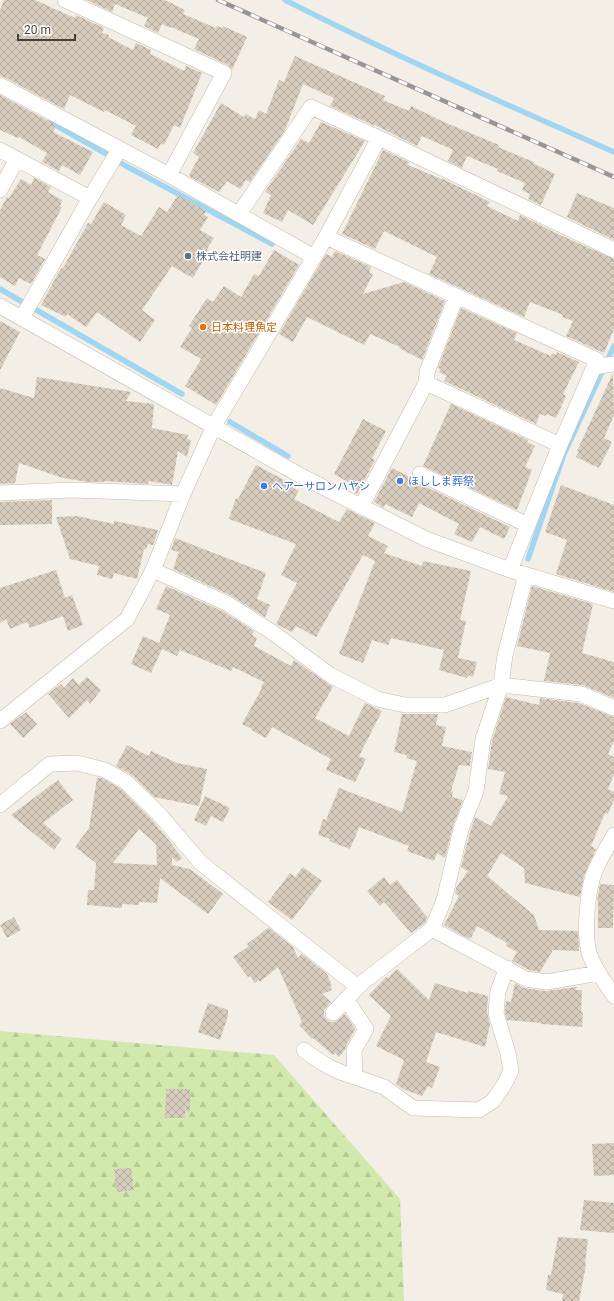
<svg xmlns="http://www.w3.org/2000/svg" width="614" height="1301" font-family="Roboto,'Noto Sans JP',sans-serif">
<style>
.forest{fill:url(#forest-firs)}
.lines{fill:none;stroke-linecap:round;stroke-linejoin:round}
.stream{stroke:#a0d6f2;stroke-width:5.5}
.building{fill:url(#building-cross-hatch);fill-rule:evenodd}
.street-casing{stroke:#c2b9ab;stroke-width:16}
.street{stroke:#fff;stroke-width:15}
.rail-casing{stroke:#969696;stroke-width:4.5}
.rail{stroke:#fff;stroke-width:3;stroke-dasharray:9;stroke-linecap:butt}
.service-dot{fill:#5c6f8a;stroke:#fff;stroke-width:1.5}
.food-dot{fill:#e8710a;stroke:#fff;stroke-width:1.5}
.shop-dot{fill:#3f7fe0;stroke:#fff;stroke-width:1.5}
.labels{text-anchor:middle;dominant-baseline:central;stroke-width:3;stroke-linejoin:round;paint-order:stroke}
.service-label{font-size:11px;fill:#4e5e75;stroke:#fff;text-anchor:start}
.food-label{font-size:11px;fill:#c56008;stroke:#fff;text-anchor:start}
.shop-label{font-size:11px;fill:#366cbe;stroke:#fff;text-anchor:start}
</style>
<defs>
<pattern id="forest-firs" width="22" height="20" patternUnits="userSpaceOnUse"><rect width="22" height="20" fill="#d2e9ad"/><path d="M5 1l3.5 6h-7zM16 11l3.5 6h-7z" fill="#b6c995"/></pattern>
<pattern id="building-cross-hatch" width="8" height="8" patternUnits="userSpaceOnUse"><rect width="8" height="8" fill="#d8ccbe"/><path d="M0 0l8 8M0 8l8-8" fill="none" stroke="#b1a79b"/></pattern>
</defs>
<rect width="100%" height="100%" fill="#f4efe6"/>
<path class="forest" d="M0,1031L274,1055L400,1199L404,1301H0Z"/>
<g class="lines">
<path class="stream" d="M285,0C393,55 503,103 614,152
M50,122L103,152L126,166L272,244
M0,289L182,394
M230,422L288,456
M528,559L564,454L614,346"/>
</g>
<path class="building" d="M4,0H35L75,18L76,15L104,28L102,33L109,35L108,37L133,50L136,43L151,50L150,54L184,71L186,66L202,73L180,128L174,125L164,145L161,143L158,149L131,135L136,126L105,110L104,112L70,95L64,109L4,77L0,76V10Z
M87,0H165L185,10L183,14L216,28L217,26L222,28L223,26L247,37L232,70L228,65L194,49L199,39L171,27L170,28L162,24L158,33L144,26L148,18L115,4L112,12Z
M295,56L385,96L383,100L409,111L411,106L444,122L499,145L498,147L534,162L533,163L555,174L541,205L528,199L530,194L522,190L525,183L497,171L498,169L467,156L462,168L448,161L453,150L422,136L417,146L375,125V126L330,106L334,98L303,84L285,130L250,182L246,180L240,189L227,181L219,192L190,177L189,175L199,157L193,153L221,103L244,117L246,114L255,119L259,110L266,114L279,80L284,82Z
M0,95L56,125L53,132L93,152L80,175L62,165L59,171L42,162L47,153L19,137L18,138L0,130Z
M321,122L365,141L313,225L288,210L282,222L263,213L271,195L265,192L301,139L309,143Z
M383,150L409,162L408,165L441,179V178L490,202L487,206L518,221L520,215L560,235L614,259V329L604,353L566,336L573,321L562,317L563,315L530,302L524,317L429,274L437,257L384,231L375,249L342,234Z
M34,178L51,187L48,192L62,200L60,206L62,207L37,255L45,259L31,284L19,278L15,286L0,277V210L7,197L9,198L21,179L31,185Z
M577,193L614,208V240L567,217Z
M178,195L206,211L204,215L208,217L200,230L214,238L207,249L209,250L193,278L172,266L142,310L155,320L140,342L97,312L86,327L67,314L66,317L41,305L61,268H63L88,223L91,224L104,202L126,215L121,225L141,236L159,207L167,212Z
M274,250L299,265L216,405L185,386L201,359L180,347L192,328L189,326L207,298L213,302L224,286L241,297L254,274L259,276Z
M335,251L371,267L369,272L373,274L363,294L404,282L445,301L422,360L399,348L400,347L370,334L364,345L307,317L293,342L279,334L326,254L332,257Z
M461,308L517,333L514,340L551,356L552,353L556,355L557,352L579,362L563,394L566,396L556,418L547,414L546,416L540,414L536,424L444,381L447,376L439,372L441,369L438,368Z
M0,321L20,332L0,370Z
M613,373L614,415L604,438L612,442L599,468L576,457L579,452L577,451Z
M37,377L131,392L126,401L154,404L152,428L188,435L187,439L191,440L187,457L178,451L172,485L149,481L148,484L104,481V482H88L63,478L19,463L15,483L0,484V388L34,398Z
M451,404L528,440L527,442L535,446L525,467L532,470L517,510L423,466Z
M363,419L386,431L372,458L375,460L357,494L355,493L357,490L352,488L353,485L334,474Z
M256,465L286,481L285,483L299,491L294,499L339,522L347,509L375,523L368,536L388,546L384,553L422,566L423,561L471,571L460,620L466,621L458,658L477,662L473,677L468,675L467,678L439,670L444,650L391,638L388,645L372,640L363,663L339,654L375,561L363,555L316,637L296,626L292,632L276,624L297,583L281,575L296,544L229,519L236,498L238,499Z
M392,468L412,478L416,482L510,527L504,539L480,527L472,542L454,534L459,524L419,503L412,517L385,504L384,508L374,502Z
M561,485L614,505V592L556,574L567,540L545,532Z
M52,500V524L0,525V502Z
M77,516L114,524V521L158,530L153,545L148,544L146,549H144L137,579L114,573L112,579L97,575L99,566L70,559L56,517Z
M175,538L266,573L257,599L270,605L265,617L232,596L173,569L179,552L171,550Z
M56,570L65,598L72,595L83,625L68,631L63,616L30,628L27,622L10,629L6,619L0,623V588Z
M166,586L224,612L254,631L252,635L257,638L254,646L291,666L294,660L333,687L315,718L349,736L365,703L382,711L359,756L366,759L355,782L326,770L331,759L272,727L266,738L251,730L252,729L242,724L262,688L261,687L264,682L233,667L231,671L180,650L177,656L162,649L151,673L131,664L143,636L159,643L170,615L156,609Z
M532,586L593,604L582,653L614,662V698L582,685L544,681L550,653L517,646Z
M87,677L101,690L90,704L87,700L69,718L48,694L61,684L64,688L73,678L79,685Z
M506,697L539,705L540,698L579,703L614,717V741L608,754L614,757V774L608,789L614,792V800L608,814L605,813L591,846L596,849L584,876L580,897L525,883L524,868L501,853L487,876L534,915L539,930L578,931L579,951L553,950L540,972L529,970L514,962L512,961L517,952L506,946L507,943L477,926L471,938L470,937L469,939L444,925L459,896L455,893L456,888L468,871L461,867L470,832L475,817L491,826L508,796L499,794L505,772L488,769L492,741Z
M26,712L37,724L23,738L10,724Z
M402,714H438L436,725L446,727L442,746L472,752L470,766L459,765L451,791L453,792L452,797L463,800L453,826L445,858L437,853L434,861L407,851L409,846L359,827L357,832L355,831L357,833L350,849L329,841L330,839L318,835L323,819L326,820L339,788L402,812L417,761L406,758L407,755L394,752Z
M127,745L149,756L151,751L177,763L207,769L199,806L154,797L132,775L116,766Z
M97,778H102L121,789L151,819L168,839L182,858L177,862L172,857V865L190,869L223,894L208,914L160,878L157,903L139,902V905L122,904V908L87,905L88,890H94L96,863L75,847L89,828ZM139,829L156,844L157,865L113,863Z
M58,780L73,800L43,823L62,839L54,850L11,815Z
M205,796L230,808L223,822L211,816L206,826L194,820Z
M303,867L322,881L292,920L268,902L290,873L295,877Z
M384,877L390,885L397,880L427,917L425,923L411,933L384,902L380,906L367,891Z
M600,884L614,885L613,928H598V901H597Z
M14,917L21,930L7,938L0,925Z
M268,927L293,947L298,958L302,954L327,974L332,986H330L332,990L322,994L331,1002L324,1010V1016L326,1019L330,1022H335L345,1014L355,1029L346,1046L345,1050L339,1057L335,1053L333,1055L313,1038L312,1039L299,1025L302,1022L278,967L260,982L259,980L255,983L250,976L248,977L233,957L249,946L247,944L268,928Z
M397,969L429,1000L435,983L468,993V991L488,996L487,1012L490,1025L485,1047L436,1032L426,1062L440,1067L432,1088L428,1086L422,1096L403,1089L396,1084L404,1060L376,1046L391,1016L369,995L386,977L388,978Z
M515,983L524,988L546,991L577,987L576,990H582L581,1012H583L582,1027L541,1024V1023L507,1020L505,1012L506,1001L511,1002Z
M208,1003L228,1010V1016L220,1040L198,1032Z
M166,1089H190V1112L185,1110V1118H165Z
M614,1143V1175L594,1176L592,1144Z
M131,1168L134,1190L117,1192L114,1169Z
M584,1200L614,1203V1233L580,1230Z
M558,1237L588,1239L585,1265H586L579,1301H562L563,1294L546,1290L548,1275H551Z"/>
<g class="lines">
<g class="street-casing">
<path id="street" d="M0,85L169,175L224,73L65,0
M0,150L90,198L22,318
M169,175L314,257
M0,190L17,159
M90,198L119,150
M239,214L311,107L379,138
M326,237L597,360L560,445L510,570
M0,306L303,477L426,539L510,570L614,601
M594,367L614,364
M426,383L560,445
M420,474L528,525
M0,493L72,490L183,494
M361,507L426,383L427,372L456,297
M153,570L228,604L272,632L330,675L377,699L405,705H445L501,685L581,694L614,708
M0,721L127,619L153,570L183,494L214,426L326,237L379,138L614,250
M0,805L50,764L77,763L105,770L126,782L158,813L201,863L358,987
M614,835C607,847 600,859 595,871C587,890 584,933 589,953C594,968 605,983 614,996
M432,929L526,979L547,982L599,973
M346,999L366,1029L354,1050L355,1077L384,1087L413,1108L479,1110L493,1101L504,1085L511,1071L508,1053L496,1013L498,991L507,968
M333,1013L363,982L432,929L444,900L461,829L476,791L483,739L501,685L505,655L526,575
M304,1050C321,1063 334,1071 355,1077"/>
</g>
<use href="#street" class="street"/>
<g class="rail-casing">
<path id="rail" d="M218,0L614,177"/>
</g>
<use href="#rail" class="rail"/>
</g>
<circle class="service-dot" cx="188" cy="256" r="4"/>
<circle class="food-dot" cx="203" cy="327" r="4"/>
<g class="shop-dot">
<circle cx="400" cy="481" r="4"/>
<circle cx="264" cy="486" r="4"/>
</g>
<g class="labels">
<g class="service-label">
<text x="196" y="256">株式会社明建</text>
</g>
<g class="food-label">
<text x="211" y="327">日本料理魚定</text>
</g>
<g class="shop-label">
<text x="408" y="481">ほししま葬祭</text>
<text x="272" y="486">ヘアーサロンハヤシ</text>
</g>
</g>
<path d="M18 34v6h57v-6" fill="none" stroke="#473f35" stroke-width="2"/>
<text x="24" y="34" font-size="12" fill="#473f35" stroke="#ffffff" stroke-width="3" paint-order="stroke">20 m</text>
</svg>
